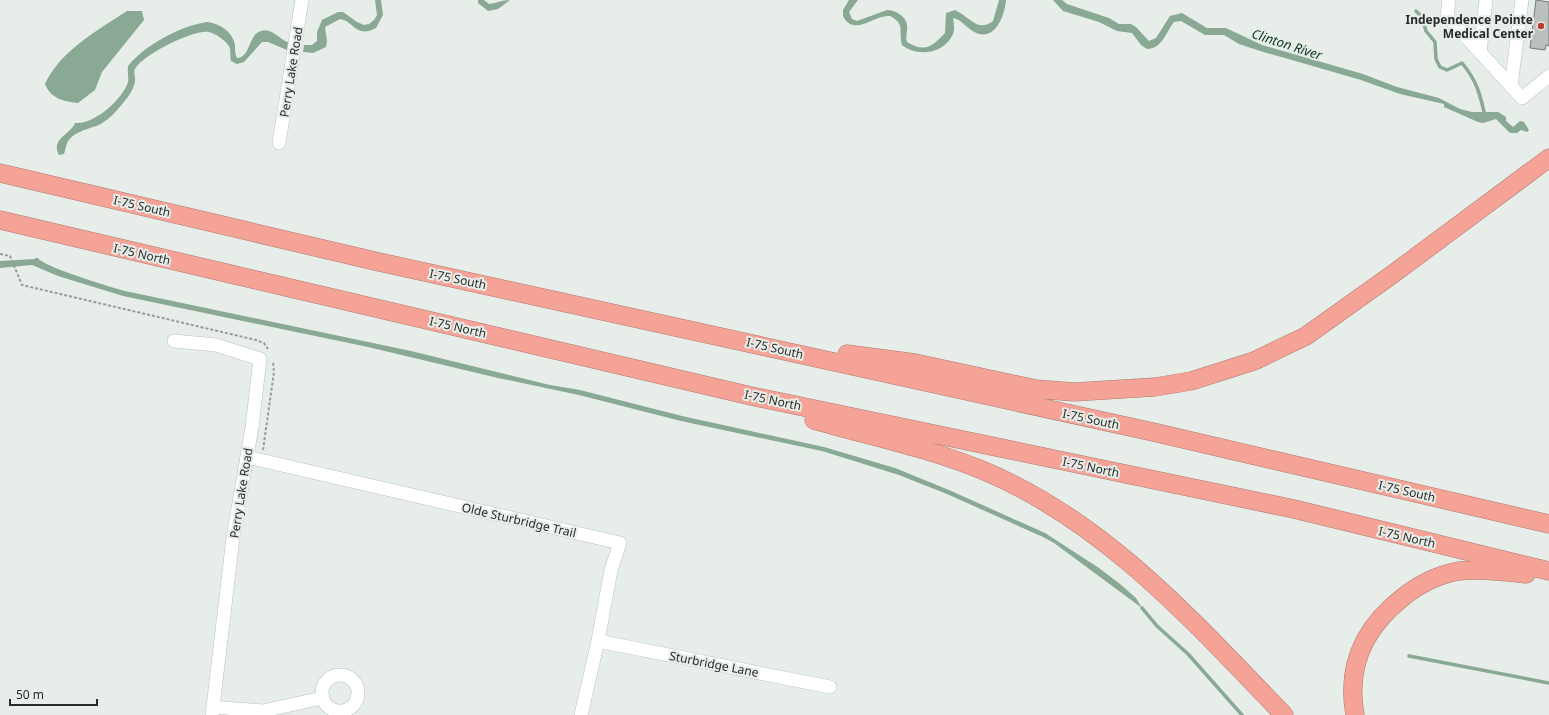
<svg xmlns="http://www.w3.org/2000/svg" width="1549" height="715" font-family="'Noto Sans',sans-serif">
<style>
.water{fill:#89a994}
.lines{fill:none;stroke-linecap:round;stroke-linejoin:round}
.stream{stroke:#89a994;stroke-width:3.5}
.building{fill:#bac0bc;stroke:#767b78}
.minor-casing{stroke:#bbc0bd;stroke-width:14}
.highway-casing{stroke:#ae7970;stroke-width:19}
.path{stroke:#989c99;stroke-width:2;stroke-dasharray:3 2;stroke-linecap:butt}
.minor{stroke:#fff;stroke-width:13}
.highway{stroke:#f5a397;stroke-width:18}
.poi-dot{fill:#c4372c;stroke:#e7ede9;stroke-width:1.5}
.labels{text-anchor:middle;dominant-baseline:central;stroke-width:4;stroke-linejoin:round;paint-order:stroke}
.poi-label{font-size:12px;font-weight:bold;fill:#292b29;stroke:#e7ede9;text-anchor:end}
.street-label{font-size:12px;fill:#292b29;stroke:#e7ede9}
.water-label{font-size:13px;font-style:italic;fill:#0e3721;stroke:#e7ede9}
</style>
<rect width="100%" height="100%" fill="#e7ede9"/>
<path class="water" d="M375,0H381L383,15L376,28C356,39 354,21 340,19L325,27L327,41L326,47L313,53L303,52L304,45H312L317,41V32L322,20L338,12H343L357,22L364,25L369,24L374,20L377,15Z
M478,0H484L489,4C497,3 502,0 510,0L498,9L488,11L478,3Z
M849,0H858L849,12L852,19L857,21L887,10C895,10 906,16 907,25C908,31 905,36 907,42C925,53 933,46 945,33L946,13L955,10C970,17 978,33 993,21L999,0H1006C1005,15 995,43 974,32C966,27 962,20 953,18C954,24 955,31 952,36C943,54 917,57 902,45C898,31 906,24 890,16C874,14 854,38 843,16V10Z
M1053,0H1062L1067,4L1109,18L1119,24H1131L1136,27L1149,41L1156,38L1170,16L1182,13L1207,28H1226L1262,45L1363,74L1397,87L1439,98L1460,109L1472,112H1498L1506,117V121L1513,127L1520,121L1524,122L1529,130L1527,132L1521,130L1517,133H1510L1496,119L1483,123L1478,122L1444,107V104L1400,94L1361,80L1260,51L1239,44L1224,35H1205L1181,21L1174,22C1166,32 1162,49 1147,49L1141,45L1132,33L1117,31L1099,22L1063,11Z
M127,11H142L144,20L102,72L95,90L78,103C65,102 50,98 45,84C60,51 98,30 127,11Z
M207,22C219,23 233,32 235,45C235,50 235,54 237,58C249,58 249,39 257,33C270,24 278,39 288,42L287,50L268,42H262L244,62L237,64L231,61C230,57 231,49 229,46C226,41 215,33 209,32C194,29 142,55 135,69C133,73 136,77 135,81C134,91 124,102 118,109C111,117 102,125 93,127C85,130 75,132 69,140C66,143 66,149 64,154L59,155C50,139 71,134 75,123C94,125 123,99 128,82C129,77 127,71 128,66C145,45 180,26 207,22Z
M35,258H38C42,266 110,287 125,291L411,351L550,385L580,390L682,416L824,447L895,468L949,490L1045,533L1099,568L1120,584L1136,598L1142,608L1054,543L1043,537L947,494L899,475L822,451L681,421L579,395L498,378L368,347L123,296L58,276L32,265L0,268V261L35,259Z"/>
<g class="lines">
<path class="stream" d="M1416,11L1422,17L1426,31L1435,42L1436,59L1440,67L1447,70L1462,63C1477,81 1480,94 1485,116
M1142,608L1157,626L1188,654L1242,715
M1409,656L1549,683"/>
</g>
<path class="building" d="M1536,0L1549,2V46L1546,45L1545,50L1530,48Z"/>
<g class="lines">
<g class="minor-casing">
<path id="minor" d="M1449,0L1447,16L1522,98L1549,76
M1480,52L1486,0
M1511,86L1522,0
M279,143L302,0
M174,341L216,345L260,359L252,427L233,538L212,715
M247,457L620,543L611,570L598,641L581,715
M598,641L830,687
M322 693a18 18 0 1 1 36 0a18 18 0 1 1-36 0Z
M213,707L263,711L322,698"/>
</g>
<g class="highway-casing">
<path id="highway" d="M0,173L379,262L1153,432L1549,524
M0,220L751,396L1294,509L1549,571
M847,354L915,363L1036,389L1074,392L1155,387L1191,381L1254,361L1306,336L1393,274L1549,158
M814,420C870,436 928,448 982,470C1105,521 1193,621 1284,715
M1355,715C1346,666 1364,628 1402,598C1419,584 1437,575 1459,571C1475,569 1509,572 1526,574"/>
</g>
<path class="path" d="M0,254L10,256L22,285L256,340L264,343L268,349
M263,450L274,372L273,361"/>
<use href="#minor" class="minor"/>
<use href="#highway" class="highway"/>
</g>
<circle class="poi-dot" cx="1541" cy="26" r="4"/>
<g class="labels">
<g class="poi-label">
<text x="1533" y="19">Independence Pointe<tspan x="1533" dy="14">Medical Center</tspan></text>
</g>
<g class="street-label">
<text transform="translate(291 72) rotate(-81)">Perry Lake Road</text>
<text transform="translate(142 206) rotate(13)">I-75 South</text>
<text transform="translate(142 254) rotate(13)">I-75 North</text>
<text transform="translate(458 279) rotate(12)">I-75 South</text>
<text transform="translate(458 327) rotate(13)">I-75 North</text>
<text transform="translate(775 348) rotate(13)">I-75 South</text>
<text transform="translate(773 400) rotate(12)">I-75 North</text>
<text transform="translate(1091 419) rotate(12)">I-75 South</text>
<text transform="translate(1091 467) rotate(12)">I-75 North</text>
<text transform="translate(1407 491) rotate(13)">I-75 South</text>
<text transform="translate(241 493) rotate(-81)">Perry Lake Road</text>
<text transform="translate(519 520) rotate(13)">Olde Sturbridge Trail</text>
<text transform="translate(1407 537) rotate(13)">I-75 North</text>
<text transform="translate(714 664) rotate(11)">Sturbridge Lane</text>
</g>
<g class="water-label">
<text transform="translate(1287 44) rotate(18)">Clinton River</text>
</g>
</g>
<path d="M10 699v6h87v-6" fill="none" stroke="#292b29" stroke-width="2"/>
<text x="16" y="699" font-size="12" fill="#292b29" stroke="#e7ede9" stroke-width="3" paint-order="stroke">50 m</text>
</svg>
